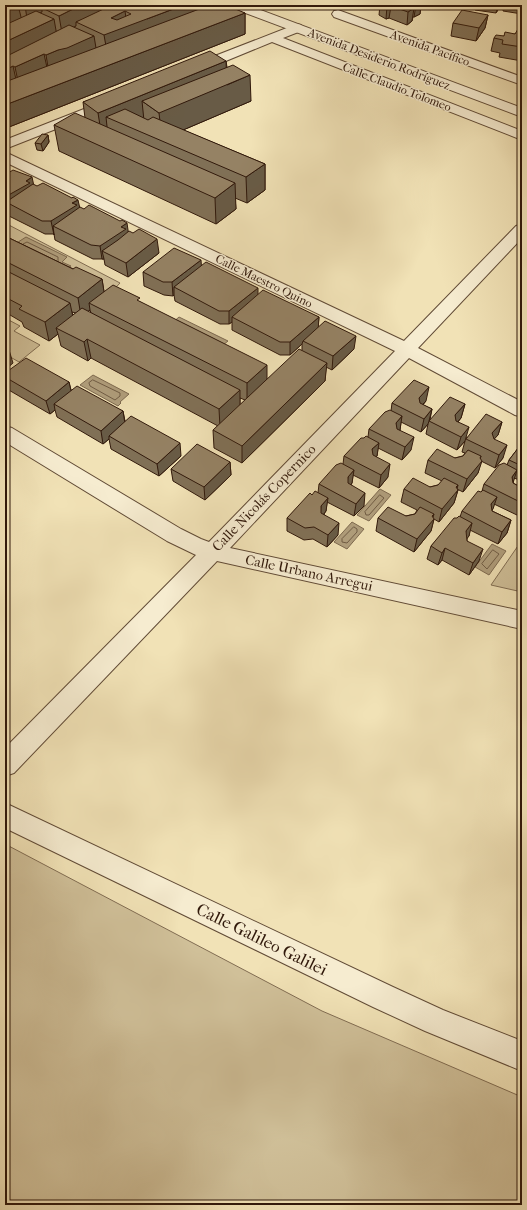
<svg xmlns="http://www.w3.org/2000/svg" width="527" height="1210" font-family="'IM FELL French Canon',serif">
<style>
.green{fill:#d0c099;stroke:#806c52}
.water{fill:#b09e7c;stroke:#7d694f}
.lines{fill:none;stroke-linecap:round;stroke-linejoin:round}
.shore{stroke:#705c44;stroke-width:1}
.minor-casing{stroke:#614b36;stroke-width:2}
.tertiary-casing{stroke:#614b36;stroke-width:2}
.minor{fill:#f6ecd0;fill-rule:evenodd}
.tertiary{fill:#f6ecd0;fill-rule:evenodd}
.wall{fill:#807056;stroke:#31190b;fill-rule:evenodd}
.shaded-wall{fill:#685b46;stroke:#31190b}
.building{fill:#958264;stroke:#31190b;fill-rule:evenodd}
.labels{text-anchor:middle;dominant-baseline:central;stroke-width:3;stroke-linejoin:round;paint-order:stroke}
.far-street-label{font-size:12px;fill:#31190b;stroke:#f6ecd0}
.street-label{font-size:14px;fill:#31190b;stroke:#f6ecd0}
.near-street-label{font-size:17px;fill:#31190b;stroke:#f6ecd0}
</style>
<rect width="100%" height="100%" fill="#f1e2b6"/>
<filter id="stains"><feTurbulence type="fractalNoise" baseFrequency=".005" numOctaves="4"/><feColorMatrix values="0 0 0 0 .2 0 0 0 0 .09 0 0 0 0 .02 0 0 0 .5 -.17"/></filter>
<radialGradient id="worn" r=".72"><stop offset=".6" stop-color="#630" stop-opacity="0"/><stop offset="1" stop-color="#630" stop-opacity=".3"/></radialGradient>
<path class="green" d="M5,223L120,283L107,297L5,246Z
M5,318L20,326L14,331L40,345L19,362L5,354Z
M522,540V592L491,585Z
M5,844L322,1011L522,1097V1205H5Z"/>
<path class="water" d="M26,237L67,257L62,262L71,266L63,271L15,244Z
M179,317L228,341L217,350L171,324Z
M93,375L129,394L120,402L121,403L118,406L80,385Z
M380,489L391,495L369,521L357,515Z
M352,522L364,529L347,549L334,542Z
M492,544L506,551L489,575L475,567Z"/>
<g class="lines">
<path class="shore" d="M23,244L27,242L58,257V261
M93,380L120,393V396L115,400L90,386L89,383Z
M380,495L384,498L369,515H366L365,512Z
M354,527L357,529V532L347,543L342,542V539Z
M493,550L499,554L487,569L482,564Z"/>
<g class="minor-casing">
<path id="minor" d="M338,10L522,77V85L334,17L332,14L334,11Z
M297,24L301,25L303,28L301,31L283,38L522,131V140L272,42L199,72H189L187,69L189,66Z
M112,98L117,99L119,102L117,105L5,149V140Z
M5,152L404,341L516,226L522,224V238L418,348L522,402V417L515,415L409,358L230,548L522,611V629L217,561L14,773L5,776V748L196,555L167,541L5,442V426L12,428L181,529L201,539L209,542L395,351L5,162Z
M5,803L393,987L443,1010L522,1041V1071L425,1031L373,1007L5,828Z"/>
</g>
<g class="tertiary-casing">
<path id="tertiary" d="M230,5H247L522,108V117L232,8Z"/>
</g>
<use href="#minor" class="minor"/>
<use href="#tertiary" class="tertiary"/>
</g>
<path class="wall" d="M5,5H198V9L245,13V34L9,127L5,123Z
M313,5H326V6L317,8Z
M380,5H421L420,14L414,17H413L412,21L407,25L389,18L386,19L379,15Z
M476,5H501L496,13L475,10Z
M504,5H522V14L503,11Z
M488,15L485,28L476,41L451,36L453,23Z
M522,29V61L499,57L500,53L491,51L494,38L515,34Z
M226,61L227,67L251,101L183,130L265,164V190L247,203L235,198L236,209L216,224L59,151L54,125L85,118L83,102Z
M48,135L49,142L43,151L37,150L35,143Z
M5,169L6,174L33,185L128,232L159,253L128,277L105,265L104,259H93L55,240L54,234H45L9,216L8,211H5Z
M5,236L73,269L102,279L104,292L140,302L267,380L302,350V344L290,355H280L232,330V322L229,324H220L175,301L174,295L173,296L164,295L144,286L143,272L201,266L258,295L319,317L318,327L354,349L332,370L326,367L325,381L242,463L214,448L213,430L218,426L91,358L88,361L61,346L58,334L49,341L24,327L22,322L5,312ZM90,310L91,313L88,312ZM72,312L76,313L73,315ZM240,398L245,400L240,405Z
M5,373L69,382L71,390L123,411L125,421L181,456L159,476L111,449L109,439L103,444L57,417L55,410L50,414L7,389L5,384Z
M426,401L423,405L432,409L430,420L465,404L461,418L458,422L466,438L502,422L498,435L494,439L503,458L495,468L481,461L478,473L463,492L457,489L458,490L454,503L439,522L434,519L431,531L414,552L376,531L378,518L406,516L415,514L417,510L401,502L404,489L430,487L438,485L442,481L425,473L428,460L455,458L463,456L465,453L462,452L465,441L457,450L426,434L428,424L421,432L401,422L400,430L411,450L402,460L378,448L377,456L376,457L388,477L379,488L353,475L352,483L351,485L364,506L354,516L327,502L326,511L324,514L338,535L327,547L313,539L304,540L287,531V518L312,495L318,493L319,484L343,464L344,456L364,438L368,437L369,429L391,411L392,403Z
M522,443V481L514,478L513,482V483L522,488V512L519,516L494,504L492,510V511L511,520L507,533L498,544L470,530L469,536L467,538V541L479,561L469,575L442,560L438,565L427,559L431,546L457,518L460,517L462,511L482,491L484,484L507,465L509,460Z
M230,462L231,475L205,500L173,481L171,469Z"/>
<path class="shaded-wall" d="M14,5H18L22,21L5,29V9Z
M25,5H57L42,8V12L27,19Z
M81,5H120L76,22V26L62,33L59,16Z
M138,5H146L147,19L184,5H198L199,18L107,52L104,35L111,18L125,11L127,26L134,7Z
M317,5H326V6L317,8Z
M416,5H421L420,14L414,17Z
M498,5H501L496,13Z
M387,6H391L389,18L386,19Z
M414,8L412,21L407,25L408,12Z
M245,13V34L9,127L5,108V105Z
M488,15L485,28L476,41L479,28Z
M54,19L57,36L5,62V42Z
M94,36L97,54L49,73L46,55L58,50Z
M44,54L48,72L19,86L15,67Z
M226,61L227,85L250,75L251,101L162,139L159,113L142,101L144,121L106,117L108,136L102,138L98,113Z
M13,66L17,84L5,90V70Z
M48,135L49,142L43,151L41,144Z
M265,164V190L247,203L246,177Z
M32,177L35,191L6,202L8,211L5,202V197Z
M235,183L236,209L216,224L215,198Z
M78,200L81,213L53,226L54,234V235L51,221L72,203Z
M127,223L129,237L102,251L104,259H102L100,246L121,227Z
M157,239L159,253L128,277L126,263Z
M201,260L202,274L174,287V295L173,296L172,282Z
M102,279L105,298L89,303L90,310L81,316L78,298Z
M258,288V301L232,317V322L229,324V311Z
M70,303L74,322L56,328L58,334L49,341L45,322Z
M319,317L318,331L303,341L302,344L290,355V342Z
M356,336L354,349L332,370L333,356Z
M87,339L91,358L88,361L84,342Z
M9,350L13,363L5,370V353Z
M327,363L325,381L242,463V446Z
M267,365V383L247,402V383Z
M69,382L72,395L54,404L55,410L50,414L46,401Z
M429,387L426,401L416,411L419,398Z
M240,390V408L220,427L219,409Z
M465,404L461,418L452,428L455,415Z
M432,409L429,421L428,424L421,432L424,419Z
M123,411L125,424L109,436V439L103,444L101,431Z
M402,416L400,430L394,436L396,423Z
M502,422L498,435L488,446L492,433Z
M469,427L465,441L457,450L461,437Z
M414,437L411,450L402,460L405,447Z
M180,443L181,456L159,476L157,464Z
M379,443L377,456L370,462L372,449Z
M507,445L503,458L495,468L499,455Z
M481,456L479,463L482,461L478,473L463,492L467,479Z
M230,462L231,475L205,500L204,487Z
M390,464L388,477L379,488L381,475Z
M354,470L352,483L346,490L348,477Z
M517,470L513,483L512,477Z
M458,485L456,493L458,490L454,503L439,522L442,509Z
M365,493L364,506L354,516L356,504Z
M497,497L493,509L487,516L491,504Z
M328,498L326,511L320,519L321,506Z
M522,508V512L519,516Z
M434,514L432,521L434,519L431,531L414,552L417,539Z
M511,520L507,533L498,544L502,532Z
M339,523L338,535L327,547L328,535Z
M472,523L469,536L463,544L466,531Z
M445,548L442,560L438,565L442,553Z
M483,549L479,561L469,575L473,563Z"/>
<path class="building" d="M5,5H14L5,9Z
M48,5H81L59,16L42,8Z
M112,5H138L134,7L140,9L148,5H184L104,35L76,22ZM125,11L131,14L117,20L111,18Z
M210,5H226L245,13L5,105V82Z
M385,5H404L414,8L408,12L391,6H387Z
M511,5H522V7Z
M462,10L488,15L479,28L453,23Z
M36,11L54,19L5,42V25Z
M69,25L94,36L67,48L58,50L46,55L44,54L15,67L13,66L5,70V57Z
M518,29H522V47L502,44L503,40L494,38L496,35L504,36L505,32L515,34Z
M210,51L226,61L98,113L83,102Z
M233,65L250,75L159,113L142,101Z
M125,109L148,120L153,117L265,164L246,177L106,117Z
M75,113L235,183L215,198L54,125Z
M42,134L48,135L41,144L35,143Z
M13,170L32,177L26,181L30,183L5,197V175Z
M43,183L72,198L73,197L78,200L72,203L77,205L51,221H42L6,202L33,184L37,186Z
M89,205L120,221L122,220L127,223L121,227L126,229L100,246L91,245L53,226L80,207L84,209Z
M139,229L157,239L126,263L102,251L118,240L129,231L133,233Z
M5,236L73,269L76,267L102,279L78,298L5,261Z
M174,248L201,260L172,282H163L143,272Z
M206,262L258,288L229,311H219L174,287Z
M5,270L70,303L45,322L19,309L22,306L5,297Z
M113,285L140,298L137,300L267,365L247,383L89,303Z
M263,290L319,317L290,342H280L232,317Z
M82,308L240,390L219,409L87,339L84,342L56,328Z
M325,321L356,336L333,356L303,341Z
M5,348L9,350L5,353Z
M299,349L327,363L242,446L213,430Z
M26,358L69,382L46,401L5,377V373Z
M414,380L429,387L419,398L420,403L432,409L424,419L392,403Z
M77,386L123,411L101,431L54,404Z
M450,397L465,404L455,415L456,421L469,427L461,437L429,421Z
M390,410L402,416L396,423L397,429L414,437L405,447L369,429L385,412Z
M486,414L502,422L492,433L494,439L507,445L499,455L466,439Z
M131,416L180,443L157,464L109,436Z
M366,436L379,443L372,449L373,455L390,464L381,475L344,456L361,438H364Z
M522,443V466L509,460Z
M197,444L230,462L204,487L171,469Z
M437,449L455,458L463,456L468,450L481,456L480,458L482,461L467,479L428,460Z
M341,463L354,470L348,477V483L365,493L356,504L319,484L336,465Z
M504,463L517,470L512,477L513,483L522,488V503L484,484L499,465Z
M413,478L430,487L438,485L444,478L458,485L456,487L458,490L442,509L404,489Z
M483,490L497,497L491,504L492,511L511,520L502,532L462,511L478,491L481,492Z
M315,491L328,498L321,506V513L339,523L328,535L314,527L305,528L287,518L310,493L312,495Z
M388,507L406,516L415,514L420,507L434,514L432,516L434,519L417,539L378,518Z
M459,516L472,523L466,531L467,541L483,549L473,563L445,548L442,553L431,546L454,518H457Z"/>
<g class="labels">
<g class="far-street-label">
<text transform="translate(430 48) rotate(20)">Avenida Pacífico</text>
<text transform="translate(379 59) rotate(21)">Avenida Desiderio Rodríguez</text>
<text transform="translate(397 87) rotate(21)">Calle Claudio Tolomeo</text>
<text transform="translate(264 281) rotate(26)">Calle Maestro Quino</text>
</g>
<g class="street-label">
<text transform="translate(264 498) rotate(-46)">Calle Nicolás Copernico</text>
<text transform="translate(309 573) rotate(12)">Calle Urbano Arregui</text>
</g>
<g class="near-street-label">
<text transform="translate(262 939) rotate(26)">Calle Galileo Galilei</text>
</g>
</g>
<rect width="527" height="1210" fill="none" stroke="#f1e2b6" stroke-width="20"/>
<rect x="6" y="6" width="515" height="1198" fill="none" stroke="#31190b" stroke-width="2"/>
<rect x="10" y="10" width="507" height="1190" fill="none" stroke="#31190b"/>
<rect width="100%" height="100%" filter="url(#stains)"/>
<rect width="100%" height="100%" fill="url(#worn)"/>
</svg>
